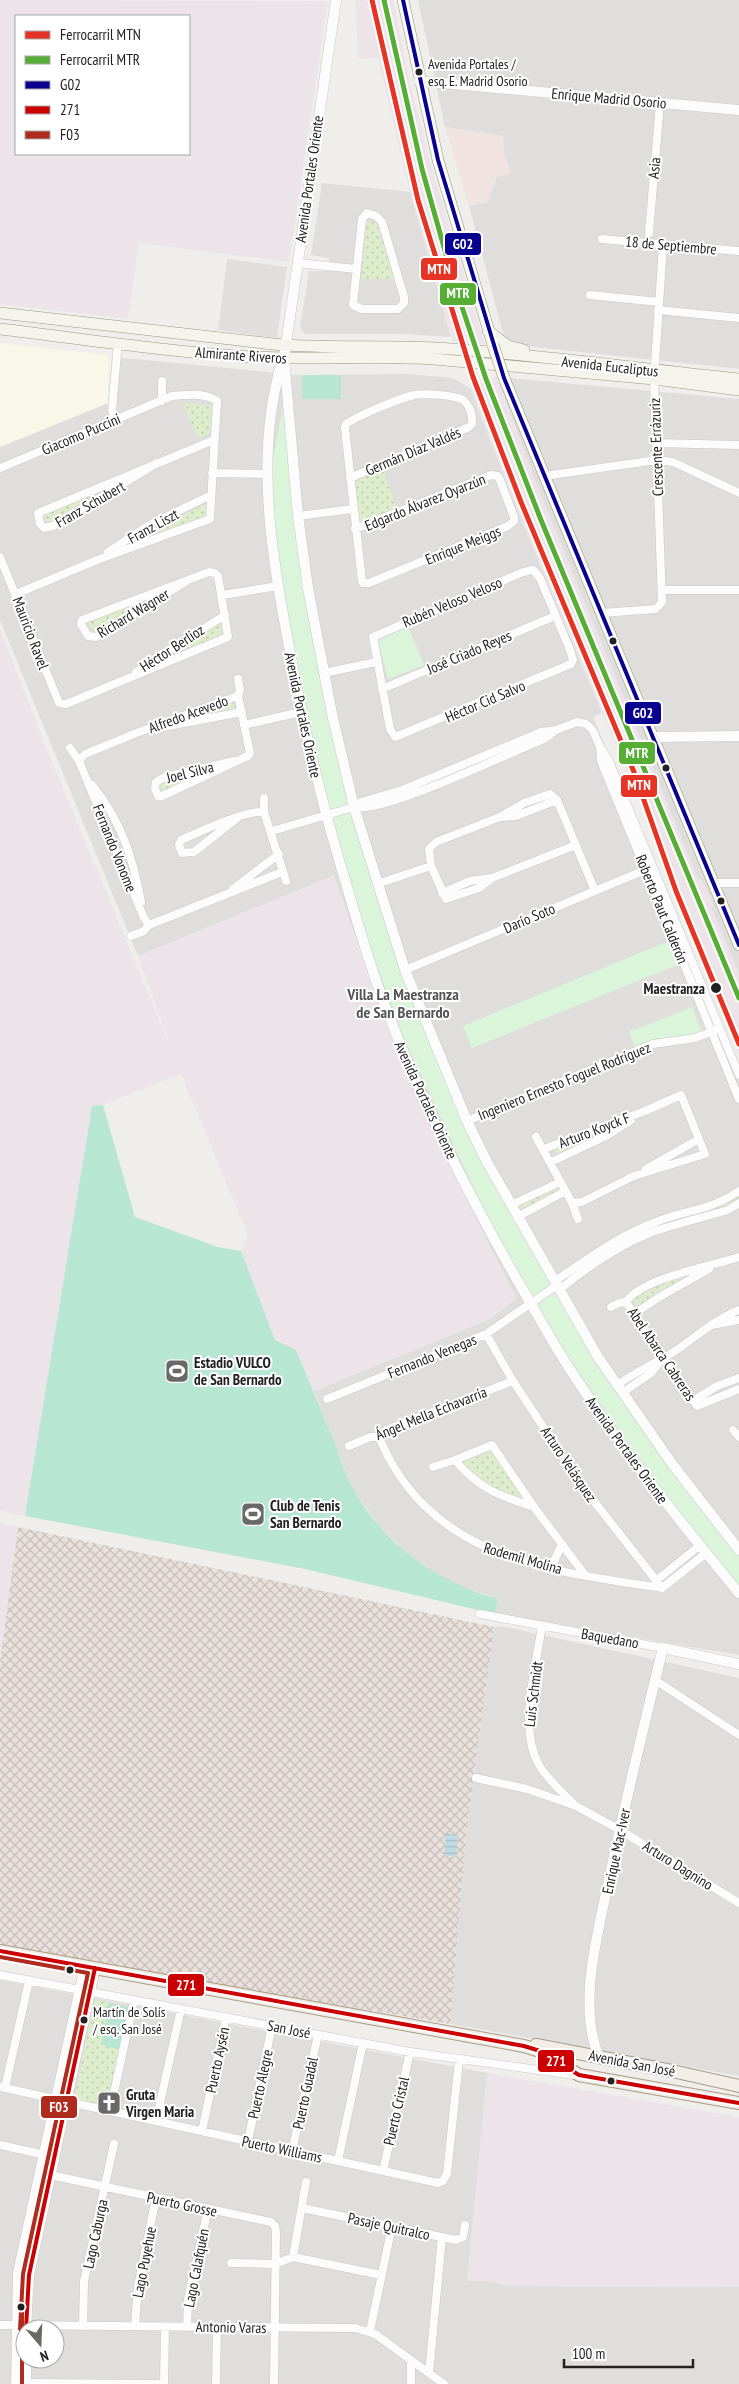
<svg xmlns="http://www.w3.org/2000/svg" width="739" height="2384" font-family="'PT Sans Narrow',sans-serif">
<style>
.residential{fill:#dfdedc;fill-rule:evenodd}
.commercial{fill:#f1e3e1}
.industrial{fill:#ede4e9;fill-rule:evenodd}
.education{fill:#f8f7e8}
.military{fill:url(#military-cross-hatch)}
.grass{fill:url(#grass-dots)}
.park{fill:#daf5da}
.pitch{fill:#b7e6d2}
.parking{fill:#e0dfde}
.water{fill:url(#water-rules)}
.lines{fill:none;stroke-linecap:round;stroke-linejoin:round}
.minor-casing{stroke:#c9c8c7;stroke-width:9}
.tertiary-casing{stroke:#c9c8c7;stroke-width:11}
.secondary-casing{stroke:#999a82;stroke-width:12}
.primary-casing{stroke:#a79c86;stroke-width:14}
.minor{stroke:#fdfcfc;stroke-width:8}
.tertiary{stroke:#fdfcfc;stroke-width:10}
.secondary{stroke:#f4f4ed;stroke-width:11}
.primary{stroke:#f3ede7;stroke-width:12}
.secondary-bridge-casing{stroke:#999a82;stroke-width:12;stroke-linecap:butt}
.secondary-bridge{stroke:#f4f4ed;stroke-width:11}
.bus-1-casing{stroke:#fff;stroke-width:8}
.bus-2-casing{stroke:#fff;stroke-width:8}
.bus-3-casing{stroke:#fff;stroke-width:8}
.bus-1{stroke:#09028f;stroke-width:4}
.bus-2{stroke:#c00;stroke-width:4}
.bus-3{stroke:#af2b1e;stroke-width:4}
.rail-1-casing{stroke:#fff;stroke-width:9}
.rail-2-casing{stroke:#fff;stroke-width:9}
.rail-1{stroke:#e63323;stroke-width:5}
.rail-2{stroke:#56ae35;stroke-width:5}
.bus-dot{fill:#222;stroke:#fff;stroke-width:2}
.labels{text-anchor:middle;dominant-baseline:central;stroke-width:4;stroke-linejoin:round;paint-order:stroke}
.bus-label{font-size:14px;fill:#222;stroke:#fff;text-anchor:start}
.street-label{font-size:15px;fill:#222;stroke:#fff}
.stop-label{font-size:15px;font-weight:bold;fill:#222;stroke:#fff;text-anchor:end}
.poi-label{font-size:15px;font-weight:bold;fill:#222;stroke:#fff;text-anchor:start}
.neighbourhood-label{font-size:16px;font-weight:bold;fill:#555;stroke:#fff}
.line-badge{stroke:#fff;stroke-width:2}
.badge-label{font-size:14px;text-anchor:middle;font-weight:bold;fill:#fff}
</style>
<defs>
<pattern id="military-cross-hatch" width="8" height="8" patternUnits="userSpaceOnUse" patternTransform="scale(1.25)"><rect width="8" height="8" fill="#eae0db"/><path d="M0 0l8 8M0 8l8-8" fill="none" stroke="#c8c0bc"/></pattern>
<pattern id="grass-dots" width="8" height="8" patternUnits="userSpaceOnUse" patternTransform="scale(1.25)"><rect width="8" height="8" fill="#ddeccb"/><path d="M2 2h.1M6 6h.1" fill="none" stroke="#bdcaae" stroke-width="1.8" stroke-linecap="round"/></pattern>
<pattern id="water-rules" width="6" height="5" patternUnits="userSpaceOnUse" patternTransform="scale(1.25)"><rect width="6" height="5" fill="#bfdbe3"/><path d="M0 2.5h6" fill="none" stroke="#a4bcc2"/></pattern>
</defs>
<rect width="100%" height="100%" fill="#f0eeeb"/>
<path class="residential" d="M418,0H739V369L506,344L469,206L488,202L504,155L503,136L445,127Z
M322,183L410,192L451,337L403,334H305L300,328L309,271H327L329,258L311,255Z
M113,357L299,375L410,374L452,378L470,388L518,512L602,713L593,717L739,1071V1655L495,1614L498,1599L448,1581L411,1557L380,1527L353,1489L314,1391L490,1319L516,1298L414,1095L333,876L138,956L0,620V447L108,403Z
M497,377L739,399V974L711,907L713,906L704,884L698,879L535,481Z
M501,1626L739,1678V2076L450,2024L467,1826L494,1627Z
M0,1980L487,2073L468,2280L489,2281L508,2286L739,2287V2384H0ZM25,2329H55V2359H25Z"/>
<path class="commercial" d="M445,127L503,136L504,154L512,173L495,178L488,202L469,206Z"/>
<path class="industrial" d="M0,0L328,1L289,262L139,243L128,319L0,304ZM189,16V154H16V16Z
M355,0H393L409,79L430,161L485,345L453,341L410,192L378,58L358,59Z
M497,377L535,481L698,879L700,878L704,884L713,906L711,907L739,974V1053L671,891L653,833L518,512L470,388L472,382Z
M0,629L45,745L172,1051L138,956L334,876L381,1009L414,1095L516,1299L490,1319L314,1391L296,1350L275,1340L241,1251L248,1235L181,1074L103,1105L92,1106L25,1516L0,1511Z
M0,1523L18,1527L0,1662Z
M487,2073L739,2117V2287L508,2286L489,2281H467Z"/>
<path class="education" d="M0,343L109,355L108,403L0,447Z"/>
<path class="military" d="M18,1527L494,1627L467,1826L450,2024L118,1968L0,1946V1662Z"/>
<path class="grass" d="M367,221L376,223L395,279H361Z
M182,403L214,406L212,433L198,438Z
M382,467L398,511L362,523L359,518L355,485L362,477Z
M127,479L47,525L44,515Z
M208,503V516L136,542L153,529Z
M155,597L94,633L87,622Z
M221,622L222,635L162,660Z
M232,698L234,709L178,722Z
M199,772L163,792L160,784Z
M611,1129L558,1157L554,1150Z
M556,1186L559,1191L520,1210L518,1205Z
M739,1197V1200L728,1206L650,1230L564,1282L562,1280C587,1259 628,1235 659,1224C685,1215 714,1210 739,1197Z
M696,1269L636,1307L631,1299Z
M491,1451L526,1501C500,1494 478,1482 460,1463Z
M95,2000L129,2007L109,2106L74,2099Z"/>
<path class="park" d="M282,411L287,412L302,571L366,862L386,927L429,1041L550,1280L739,1552V1589L633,1452L552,1333L497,1238L405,1041L368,942L314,754L285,607L273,517L272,483V465Z
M408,626L424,665L388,679L378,641Z
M671,940L680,962L675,966L472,1048L463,1026Z
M692,1007L701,1030L699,1033L670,1038H658L635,1048L629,1031Z"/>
<path class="pitch" d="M302,375H341V399H302Z
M103,1105L135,1217L218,1247L241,1251L275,1340L296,1350C309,1380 321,1410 334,1441C340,1457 346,1475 354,1490C385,1546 438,1582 498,1599L495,1614L305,1569L25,1516L92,1106Z
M109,2003L128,2007L119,2049L101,2045Z"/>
<path class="parking" d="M227,259L287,267L277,338L218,330Z
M675,966L692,1007L632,1031L615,990Z"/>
<path class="water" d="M446,1834L458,1835L456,1857L444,1855Z"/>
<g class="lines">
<g class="minor-casing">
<path id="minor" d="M367,213L376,216L382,222L404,297V303L398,309H362L353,305L362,219Z
M649,233L660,103
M602,239L739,251
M297,263L356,269
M590,295L659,302
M658,310L739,318
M162,401V381
M115,420L112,410L118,343
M656,443L739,445
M157,463L53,526L44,528L40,524L38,513L214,440
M0,468L172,396C187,395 205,392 217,401L210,519L97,560L16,594
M212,473L268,474
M544,476L657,460L673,462L739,493
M350,478L469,427L472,424C473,416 470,405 463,400C455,395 423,393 414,395C398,399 359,415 346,424L345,428L362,581L363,583H369L508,526L514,521V517L500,480L498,476L491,475L355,529
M298,516L352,509
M108,552L149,525L211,495
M0,557L59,703L66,704L228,637L218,576L215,573L209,572L82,620L81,624L88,636L96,637L185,582
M533,570L540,578L570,650L573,660L571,664L395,737L390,729L373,637L523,572Z
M662,590H739
M223,595L278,586
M602,613L656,609L662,602L654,379L663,245
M136,672L225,615
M324,673L376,662
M382,689L555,616
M244,725L301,712
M163,727L242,712
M600,747L601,761L739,1099
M70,748L79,761L144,918L149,925
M79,761L85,754L139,732L238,696
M234,761L165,777L156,782L155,788L158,796H162L248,756L250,753L238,696L240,690L238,679
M92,785C121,821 133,857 141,902
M264,798V812L286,881
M354,807C383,814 509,753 544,739L556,730
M500,817L516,816L557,800
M237,818L194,852L182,853L179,845L181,840C200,832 245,810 264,812
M272,831L354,807L361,802L402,790L541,732L556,730L577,722L586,724L592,729L600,747L608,759L739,1075
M492,878L479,888L446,899L431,866L429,849L436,842L500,817L524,803L550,794L557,800L595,891
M713,883H739
M377,884L431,866
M233,889L279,854
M442,893L470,881L492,878L576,845
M131,936L144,931L149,925L282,872
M405,970L650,868
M467,1121L653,1044L695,1038L716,1030
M536,1137L572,1203L582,1202L634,1176
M544,1149L645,1111L681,1095L705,1154L631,1177
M551,1162L604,1137L631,1120
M646,1169L699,1139
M572,1203L578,1219
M511,1205L560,1182
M517,1217L564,1192
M556,1286L563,1287C589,1265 623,1243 655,1231C679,1223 704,1217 728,1210L739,1203
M626,1302L697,1406L739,1389
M611,1307L619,1303L626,1302C642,1278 712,1266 739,1257
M634,1314L661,1296L709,1269
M712,1325L739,1320
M486,1334L513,1381L582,1486L662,1588
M617,1385C632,1375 647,1366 664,1358C690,1343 711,1321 739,1310
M622,1393L651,1373L663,1358
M327,1399L486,1334L556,1286L558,1279C590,1257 623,1233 661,1220C689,1210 713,1209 739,1191
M693,1401L717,1386L739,1378
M733,1430L739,1437
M379,1437C429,1558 547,1571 662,1588L705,1554
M349,1446L370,1437H379L386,1430L513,1381
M433,1467L455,1460
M534,1507C500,1496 479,1489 455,1460L492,1445L534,1507L585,1575
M551,1568L562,1544
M657,1580L699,1546
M480,1614L663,1648
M542,1626C536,1666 518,1728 539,1765C548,1780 562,1792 574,1804
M655,1680L739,1735
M476,1778L527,1789L576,1806L620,1830L739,1903
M0,1975L410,2052L574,2075
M0,2087L438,2183L443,2181L447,2174L459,2060
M5,2088L29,1981
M110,2111L134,2000
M156,2121L181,2009
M202,2131L226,2017
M248,2141L272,2026
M0,2145L54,2157
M292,2151L318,2035
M338,2161L363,2043
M383,2171L410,2052
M50,2175L271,2222L275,2226L276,2232L274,2384
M302,2208L456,2240L463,2237L465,2225
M293,2257L306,2182
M231,2263L275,2264L293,2257L381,2275
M0,2325L355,2328L375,2334L444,2384
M83,2326L84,2281L114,2144
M135,2326L138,2286L156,2198
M187,2327L188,2299L208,2209
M370,2331L392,2226
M429,2373L442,2237
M26,2383L164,2384
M164,2384L165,2327
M216,2384L217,2327
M411,2384V2360"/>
</g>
<g class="tertiary-casing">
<path id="tertiary" d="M336,0L284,358L298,516L308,588L332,714L354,807L405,970L467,1121L487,1162L598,1357L673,1465L739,1550
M419,81L739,110
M282,362C253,457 273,562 291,657C305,735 324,811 347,887C360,931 372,974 389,1016C426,1111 472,1202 523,1290C540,1319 556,1349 575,1377C625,1453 681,1523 739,1593
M654,737L739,736
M599,2057C576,2002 600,1926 611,1870C627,1795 645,1721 663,1648L739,1664
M26,2329L29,2275L95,1968
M16,2384L18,2273L85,1966
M26,2384V2359"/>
</g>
<g class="secondary-casing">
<path id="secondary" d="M403,0L438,160L493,345
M0,313L273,344C327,349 382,345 436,348C537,354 638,369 739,379
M0,329C84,339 168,352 252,357C313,360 373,355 434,359L654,379L739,390
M488,331L508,346L524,350
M504,378L739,945"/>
</g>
<g class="primary-casing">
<path id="primary" d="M0,1951L524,2046L540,2051L579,2075L739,2103
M536,2045L672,2071L739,2086"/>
</g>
<use href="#minor" class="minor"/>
<use href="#tertiary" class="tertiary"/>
<use href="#secondary" class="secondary"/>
<use href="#primary" class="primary"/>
<g class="secondary-bridge-casing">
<path id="secondary-bridge" d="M493,345L504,378"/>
</g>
<use href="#secondary-bridge" class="secondary-bridge"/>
<g class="bus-1-casing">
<path id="bus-1" d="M403,0L438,160L504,378L739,945"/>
</g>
<g class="bus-2-casing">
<path id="bus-2" d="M0,1951L524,2046L540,2051L579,2075L739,2103
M26,2329L29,2275L95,1968"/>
</g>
<g class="bus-3-casing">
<path id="bus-3" d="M0,1957L88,1973L23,2274L20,2329
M22,2302V2384"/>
</g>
<use href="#bus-1" class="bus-1"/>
<use href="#bus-2" class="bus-2"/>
<use href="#bus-3" class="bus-3"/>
<g class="rail-1-casing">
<path id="rail-1" d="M372,0L418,200L473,377L521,502L634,772L676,891L739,1044"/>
</g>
<g class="rail-2-casing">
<path id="rail-2" d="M384,0L422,169L454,283L486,379L541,520L739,998"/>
</g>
<use href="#rail-1" class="rail-1"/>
<use href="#rail-2" class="rail-2"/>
</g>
<defs>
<g id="stadium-square" transform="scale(1.25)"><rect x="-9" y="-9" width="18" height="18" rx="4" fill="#6a6968" stroke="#fff"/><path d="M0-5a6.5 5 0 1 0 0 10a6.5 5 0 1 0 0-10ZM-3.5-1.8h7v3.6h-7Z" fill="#fff"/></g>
<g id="church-square" transform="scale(1.25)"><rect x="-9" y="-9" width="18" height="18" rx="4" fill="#6a6968" stroke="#fff"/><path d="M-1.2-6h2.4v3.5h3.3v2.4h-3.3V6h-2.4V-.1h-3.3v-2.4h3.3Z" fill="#fff"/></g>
</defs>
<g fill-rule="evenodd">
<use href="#stadium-square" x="177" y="1371"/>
<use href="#stadium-square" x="253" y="1514"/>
<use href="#church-square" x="109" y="2103"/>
</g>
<g class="bus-dot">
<circle cx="419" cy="72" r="4.5"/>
<circle cx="613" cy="641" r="4.5"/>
<circle cx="666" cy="768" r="4.5"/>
<circle cx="721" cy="901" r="4.5"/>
<circle cx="716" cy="988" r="6"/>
<circle cx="70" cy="1970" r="4.5"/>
<circle cx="84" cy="2020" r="4.5"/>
<circle cx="611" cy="2081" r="4.5"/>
<circle cx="21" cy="2307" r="4.5"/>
</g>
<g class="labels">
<g class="bus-label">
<text x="428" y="64">Avenida Portales /<tspan x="428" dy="17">esq. E. Madrid Osorio</tspan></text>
<text x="93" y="2012">Martín de Solís<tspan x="93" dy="17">/ esq. San José</tspan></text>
</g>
<g class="street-label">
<text transform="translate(609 98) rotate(5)">Enrique Madrid Osorio</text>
<text transform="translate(654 168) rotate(-85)">Asia</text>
<text transform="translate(309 179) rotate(-82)">Avenida Portales Oriente</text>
<text transform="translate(671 245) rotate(5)">18 de Septiembre</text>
<text transform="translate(241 355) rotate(4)">Almirante Riveros</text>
<text transform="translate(610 366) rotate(6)">Avenida Eucaliptus</text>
<text transform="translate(81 434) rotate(-23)">Giacomo Puccini</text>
<text transform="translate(656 447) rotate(-92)">Crescente Errázuriz</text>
<text transform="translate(413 451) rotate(-23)">Germán Díaz Valdés</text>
<text transform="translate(425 502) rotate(-22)">Edgardo Álvarez Oyarzún</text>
<text transform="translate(90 504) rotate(-30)">Franz Schubert</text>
<text transform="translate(153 526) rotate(-29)">Franz Liszt</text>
<text transform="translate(463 545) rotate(-22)">Enrique Meiggs</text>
<text transform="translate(452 602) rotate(-23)">Rubén Veloso Veloso</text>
<text transform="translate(133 613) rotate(-31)">Richard Wagner</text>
<text transform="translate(31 633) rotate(69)">Mauricio Ravel</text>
<text transform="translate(172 648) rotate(-33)">Héctor Berlioz</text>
<text transform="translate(469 652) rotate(-23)">José Criado Reyes</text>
<text transform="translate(485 701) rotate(-23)">Héctor Cid Salvo</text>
<text transform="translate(188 714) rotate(-20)">Alfredo Acevedo</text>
<text transform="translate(303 715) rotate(78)">Avenida Portales Oriente</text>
<text transform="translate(190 772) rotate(-14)">Joel Silva</text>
<text transform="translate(115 848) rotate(68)">Fernando Vonome</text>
<text transform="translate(662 909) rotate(68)">Roberto Paut Calderón</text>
<text transform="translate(529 918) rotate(-23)">Darío Soto</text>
<text transform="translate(564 1081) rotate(-22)">Ingeniero Ernesto Foguel Rodríguez</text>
<text transform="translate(426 1100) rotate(65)">Avenida Portales Oriente</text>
<text transform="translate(594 1130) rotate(-21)">Arturo Koyck F</text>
<text transform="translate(662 1354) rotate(56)">Abel Abarca Cabreras</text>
<text transform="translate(432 1356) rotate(-22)">Fernando Venegas</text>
<text transform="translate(431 1413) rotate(-22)">Ángel Mella Echavarría</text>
<text transform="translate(627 1450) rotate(54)">Avenida Portales Oriente</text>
<text transform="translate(569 1464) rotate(56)">Arturo Velásquez</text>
<text transform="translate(523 1558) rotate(16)">Rodemil Molina</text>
<text transform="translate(610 1638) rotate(10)">Baquedano</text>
<text transform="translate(533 1694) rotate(-83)">Luis Schmidt</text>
<text transform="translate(616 1851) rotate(-78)">Enrique Mac-Iver</text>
<text transform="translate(678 1865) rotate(32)">Arturo Dagnino</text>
<text transform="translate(289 2029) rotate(11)">San José</text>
<text transform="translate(217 2060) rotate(-78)">Puerto Aysén</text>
<text transform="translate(632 2063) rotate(11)">Avenida San José</text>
<text transform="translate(260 2084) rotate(-78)">Puerto Alegre</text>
<text transform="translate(305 2093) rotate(-78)">Puerto Guadal</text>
<text transform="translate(396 2111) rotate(-77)">Puerto Cristal</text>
<text transform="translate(282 2149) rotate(12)">Puerto Williams</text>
<text transform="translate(182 2204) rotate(12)">Puerto Grosse</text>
<text transform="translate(389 2226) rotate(12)">Pasaje Quitralco</text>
<text transform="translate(95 2234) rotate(-78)">Lago Caburga</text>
<text transform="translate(144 2262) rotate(-79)">Lago Puyehue</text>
<text transform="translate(196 2268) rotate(-79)">Lago Calafquén</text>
<text transform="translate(231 2327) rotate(1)">Antonio Varas</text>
</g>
<g class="stop-label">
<text x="705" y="988">Maestranza</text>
</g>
<g class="poi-label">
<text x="194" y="1362">Estadio VULCO<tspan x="194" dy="17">de San Bernardo</tspan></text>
<text x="270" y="1505">Club de Tenis<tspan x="270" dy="17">San Bernardo</tspan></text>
<text x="126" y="2094">Gruta<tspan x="126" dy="17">Virgen Maria</tspan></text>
</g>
<g class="neighbourhood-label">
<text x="403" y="994">Villa La Maestranza<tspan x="403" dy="18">de San Bernardo</tspan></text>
</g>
</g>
<g class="line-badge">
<rect x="444" y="232" width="38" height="24" rx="5" fill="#09028f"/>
<rect x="420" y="257" width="38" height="24" rx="5" fill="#e63323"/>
<rect x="439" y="282" width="38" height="24" rx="5" fill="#56ae35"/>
<rect x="624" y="701" width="38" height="24" rx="5" fill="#09028f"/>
<rect x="618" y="741" width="38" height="24" rx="5" fill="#56ae35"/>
<rect x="620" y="774" width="38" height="24" rx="5" fill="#e63323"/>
<rect x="167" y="1973" width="38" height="24" rx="5" fill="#c00"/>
<rect x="537" y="2049" width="38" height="24" rx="5" fill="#c00"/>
<rect x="40" y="2095" width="38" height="24" rx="5" fill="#af2b1e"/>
</g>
<g class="badge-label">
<text x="463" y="249">G02</text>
<text x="439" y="274">MTN</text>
<text x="458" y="298">MTR</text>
<text x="643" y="718">G02</text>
<text x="637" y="758">MTR</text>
<text x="639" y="790">MTN</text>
<text x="186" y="1990">271</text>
<text x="556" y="2066">271</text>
<text x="59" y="2112">F03</text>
</g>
<rect x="15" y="15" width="175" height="140" fill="#ffffff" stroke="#a7a7a7"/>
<rect x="25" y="31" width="25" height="8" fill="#e63323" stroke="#a7a7a7"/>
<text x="60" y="40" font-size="15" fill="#222222">Ferrocarril MTN</text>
<rect x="25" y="56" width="25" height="8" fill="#56ae35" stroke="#a7a7a7"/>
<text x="60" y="65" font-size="15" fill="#222222">Ferrocarril MTR</text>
<rect x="25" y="81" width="25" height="8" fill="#09028f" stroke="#a7a7a7"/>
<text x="60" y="90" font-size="15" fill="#222222">G02</text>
<rect x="25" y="106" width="25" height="8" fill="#cc0000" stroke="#a7a7a7"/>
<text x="60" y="115" font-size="15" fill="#222222">271</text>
<rect x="25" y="131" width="25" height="8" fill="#af2b1e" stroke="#a7a7a7"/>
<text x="60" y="140" font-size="15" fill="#222222">F03</text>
<g transform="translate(40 2344) rotate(161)"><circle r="24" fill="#ffffff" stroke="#a7a7a7"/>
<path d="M0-4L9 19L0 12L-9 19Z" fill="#6a6968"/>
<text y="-8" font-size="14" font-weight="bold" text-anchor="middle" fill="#222222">N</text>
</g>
<path d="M564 2359v8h129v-8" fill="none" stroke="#222222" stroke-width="2.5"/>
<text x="572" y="2359" font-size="15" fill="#222222" stroke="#ffffff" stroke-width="4" paint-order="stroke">100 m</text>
</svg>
